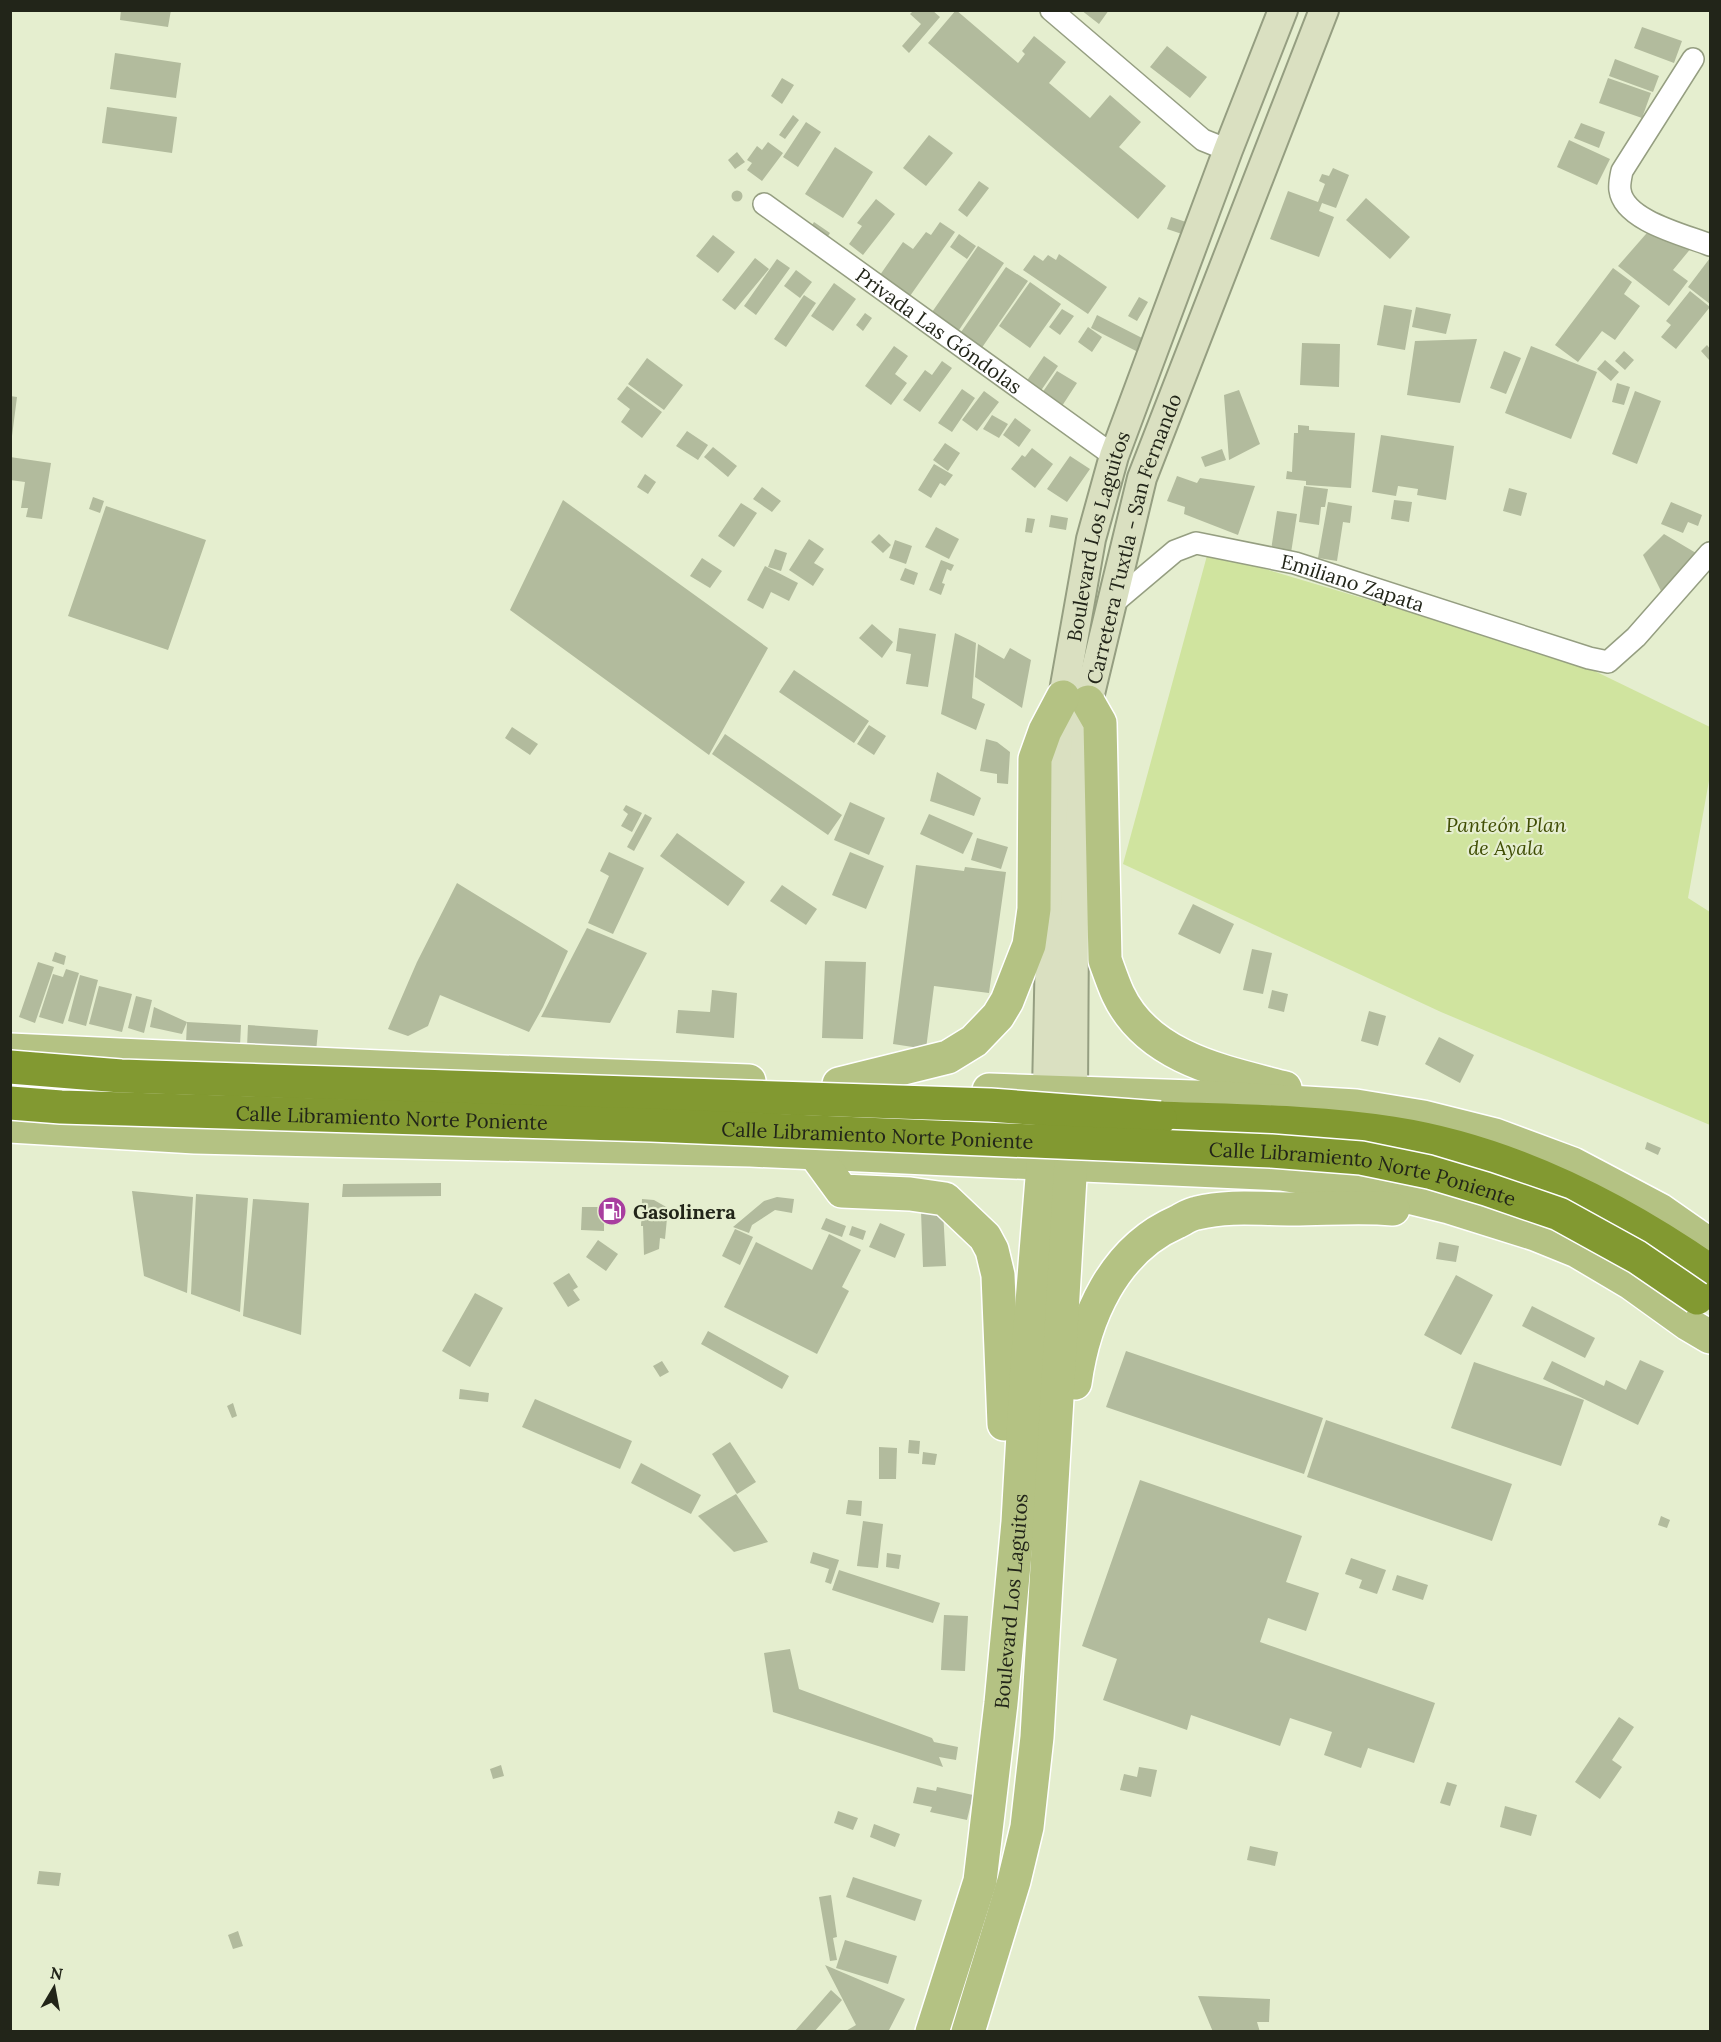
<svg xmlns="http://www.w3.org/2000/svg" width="1721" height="2042" font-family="Lora,serif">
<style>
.green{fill:#d0e49f}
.building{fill:#b2bb9d}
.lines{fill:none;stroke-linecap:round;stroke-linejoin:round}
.street-casing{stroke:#959e81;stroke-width:24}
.secondary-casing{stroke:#959e81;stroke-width:32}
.primary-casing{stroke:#fff;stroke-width:36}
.highway-casing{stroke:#fff;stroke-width:36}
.street{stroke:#fff;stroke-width:21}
.secondary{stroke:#dae0c1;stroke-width:28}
.primary{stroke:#b4c283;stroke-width:33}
.highway{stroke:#829931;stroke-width:33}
.highway-bridge-casing{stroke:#fff;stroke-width:36;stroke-linecap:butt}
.highway-bridge{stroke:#829931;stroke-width:33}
.labels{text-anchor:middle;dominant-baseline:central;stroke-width:4.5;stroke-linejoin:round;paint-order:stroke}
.street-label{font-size:20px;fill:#222519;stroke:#e5eecf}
.park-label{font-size:20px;font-style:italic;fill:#404e04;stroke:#e5eecf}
.poi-label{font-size:20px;font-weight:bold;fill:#222519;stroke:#e5eecf;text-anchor:start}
</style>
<rect width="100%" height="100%" fill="#e5eecf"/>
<path class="green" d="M1208,552L1574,661L1710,727V775L1688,898L1710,912V1125L1441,1012L1123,864Z"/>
<path class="building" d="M121,10H171L168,27L120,20Z
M914,10H932L940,17L909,53L902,46L921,24L910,14Z
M956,10L1018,63L1025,54L1022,51L1034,36L1066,62L1049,83L1090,118L1110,95L1141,122L1119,147L1166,186L1138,219L928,43Z
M1081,10H1109L1099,24Z
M1642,27L1682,41L1674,63L1634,48Z
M1167,46L1207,77L1190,98L1150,67Z
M115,53L181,63L176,98L110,89Z
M1615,59L1659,76L1653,92L1609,76Z
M782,78L794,85L782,104L771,96Z
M1608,78L1651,93L1642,118L1599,103Z
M107,107L177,117L172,153L102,143Z
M793,115L799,120L785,139L779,135Z
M806,122L821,132L798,167L783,157Z
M1581,123L1605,132L1599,148L1574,138Z
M929,135L953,153L926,186L903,168Z
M1569,140L1610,159L1597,185L1557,167Z
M768,142L783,153L762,181L747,170L752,163L747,160L757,146L762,150Z
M835,147L873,172L843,218L805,194Z
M737,152L745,162L735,169L728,160Z
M1333,168L1349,175L1336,208L1322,203L1319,211L1334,217L1319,257L1270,239L1288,191L1318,202L1325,184L1319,181L1322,174L1329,176Z
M979,181L989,188L967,217L958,210Z
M731.5 196a5.5 5.5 0 1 1 11 0a5.5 5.5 0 1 1-11 0Z
M1366,198L1410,237L1390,259L1346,220Z
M876,199L895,214L863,255L849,244L862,226L857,223Z
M1171,217L1189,223L1185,235L1167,229Z
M814,222L830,233L823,244L807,233Z
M940,222L955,232L910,296L880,275L903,242L913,249L926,232L931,235Z
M1653,226L1692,247L1673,270L1688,281L1669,306L1618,266Z
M959,234L976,246L967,259L950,247Z
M713,235L735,252L718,273L696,256Z
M978,246L1004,263L957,333L930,315Z
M1059,254L1107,287L1088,314L1023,270L1034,255L1043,261L1048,255L1056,260Z
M755,258L769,269L735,310L722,300Z
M1710,258V304L1688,287Z
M777,259L790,268L756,315L744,306Z
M1006,267L1028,281L981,349L959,335Z
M1613,268L1632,282L1624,294L1640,306L1615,340L1602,331L1578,362L1555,345Z
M796,270L812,282L800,298L784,286Z
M1030,282L1061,304L1030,348L999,326Z
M834,283L856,299L833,331L811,316Z
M1690,291L1710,307L1676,349L1661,337L1671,325L1666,321Z
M804,295L816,303L786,347L774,339Z
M1139,297L1148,302L1137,321L1128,316Z
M1384,305L1412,310L1405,350L1377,345Z
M1416,307L1451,314L1446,334L1412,327Z
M1062,309L1074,316L1060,335L1049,327Z
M865,313L872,318L863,331L856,325Z
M1097,315L1146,340L1140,353L1091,328Z
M1088,327L1102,337L1092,352L1078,342Z
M1477,339L1460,403L1407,395L1415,341Z
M1302,343L1340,344L1339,387L1300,385Z
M1707,345L1710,349V361L1701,351Z
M894,346L908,356L895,374L907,383L891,405L865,386Z
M1531,346L1597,372L1571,439L1505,413Z
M1504,351L1521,358L1506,394L1490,388Z
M1624,351L1634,360L1625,370L1615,361Z
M1044,356L1058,366L1040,392L1026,382Z
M647,358L683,385L664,410L628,384Z
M1605,360L1619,372L1611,381L1597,369Z
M942,361L952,368L920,412L903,400L925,370L932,375Z
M1057,371L1077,383L1062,406L1042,393Z
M1617,383L1630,387L1624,405L1612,402Z
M627,386L662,412L642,438L621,422L630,409L617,399Z
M962,389L975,398L952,432L938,423Z
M1239,390L1260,444L1229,460L1224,395Z
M984,391L999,402L977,431L962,420Z
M1635,391L1661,401L1637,464L1612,454Z
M10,396L17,397L12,436L10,435Z
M992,415L1008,424L999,438L983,429Z
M1015,418L1031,430L1019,447L1003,435Z
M1298,425L1309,426V430L1355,433L1351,488L1306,485V481L1286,479L1287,471L1292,472L1294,433H1298Z
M687,431L708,445L698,460L676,446Z
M1381,435L1454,446L1446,500L1417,495L1418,489L1398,486L1396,496L1372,492Z
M945,443L960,453L948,471L933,460Z
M713,447L737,466L728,477L704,457Z
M1032,448L1053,464L1035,488L1011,469L1022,455L1025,457Z
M1222,449L1226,460L1205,467L1201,457Z
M1070,456L1090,469L1067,502L1047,489Z
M10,457L51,463L42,519L26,517L28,508H21L25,482L10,480Z
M934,464L953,475L945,486L940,483L931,498L918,490Z
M645,474L656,482L648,494L637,487Z
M1177,476L1197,483L1200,478L1255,486L1238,535L1184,514L1185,507L1167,501Z
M1304,486L1328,489L1325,507H1321L1319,525L1299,522Z
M762,487L781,501L772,512L753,499Z
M1509,488L1527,493L1521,516L1503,511Z
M93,497L104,501L100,513L89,509Z
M563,500L768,648L709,755L510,610Z
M1394,500L1412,502L1409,522L1391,519Z
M1328,502L1352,506L1350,523L1343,522L1337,561L1318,558Z
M1671,502L1702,515L1698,526L1688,522L1683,533L1661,524Z
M741,503L757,513L734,547L718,536Z
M106,506L206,540L168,650L68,616Z
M1277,511L1297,514L1291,553L1271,550Z
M1051,515L1068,518L1066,530L1049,527Z
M1027,518L1035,519L1032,533L1025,532Z
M936,527L959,539L949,559L925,547Z
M879,534L891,545L883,553L871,542Z
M1664,534L1696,553L1661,591L1643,555Z
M809,539L824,549L814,563L824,569L813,586L789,570Z
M895,540L912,546L906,564L889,558Z
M775,549L787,553L781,571L768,567Z
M702,558L722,571L710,588L690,576Z
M941,560L954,565L951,571L947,569L942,583L945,584L941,595L929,590Z
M765,566L798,583L789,601L771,592L763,609L747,600Z
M905,568L918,573L914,585L900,580Z
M872,624L893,642L882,658L859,638Z
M899,628L936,634L928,687L906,684L911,654L896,651Z
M955,633L976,643L972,698L985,704L976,730L941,714Z
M978,644L1004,659L1010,648L1031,660L1022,708L975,677Z
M794,670L869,721L854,743L779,692Z
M869,725L886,736L874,755L857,744Z
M512,727L538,744L530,755L505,738Z
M725,734L842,815L828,835L712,754Z
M986,739L997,742L1010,752L1008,784L997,783V774L980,771Z
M937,772L981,798L974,816L930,801Z
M850,802L885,818L869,855L834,840Z
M626,805L642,813L632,832L621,826L628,814L623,810Z
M645,814L652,818L634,851L627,847Z
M929,814L973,833L963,854L920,834Z
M677,833L745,882L728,906L660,856Z
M977,838L1008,847L1001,869L971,860Z
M609,852L644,868L613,934L588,923L609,876L600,871Z
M850,852L884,866L866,909L832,895Z
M916,865L964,871L965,867L1006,872L989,993L934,986L926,1049L893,1044Z
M457,883L568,951L543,1007L529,1032L440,995L428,1026L408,1036L388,1029L417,962Z
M782,885L817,909L806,925L770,901Z
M1193,904L1234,924L1220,954L1178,934Z
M587,928L647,953L610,1023L541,1017Z
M1252,949L1272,953L1263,994L1243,990Z
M55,952L66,956L64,965L52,961Z
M825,961L866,962L863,1039L822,1038Z
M38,962L54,967L35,1023L19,1017Z
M66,969L79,973L63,1024L39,1017L53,974L63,977Z
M80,975L98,980L86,1026L68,1021Z
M99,986L132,994L122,1032L89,1024Z
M712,990L737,993L734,1038L676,1033L678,1010L710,1012Z
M1272,990L1288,994L1284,1012L1268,1008Z
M136,996L152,1000L144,1033L128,1028Z
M154,1007L187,1022L241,1025L240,1046L186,1043L187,1022L182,1034L150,1027Z
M1369,1011L1386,1016L1378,1046L1361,1041Z
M248,1025L318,1030L316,1052L247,1047Z
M1439,1037L1474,1055L1460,1083L1425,1064Z
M1647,1142L1661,1148L1658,1155L1645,1149Z
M441,1183V1196L342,1197L343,1184Z
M132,1191L193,1197L187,1293L144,1276Z
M196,1194L248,1198L240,1312L191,1294Z
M777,1197L794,1199L792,1213L775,1210L752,1225L749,1233L733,1227L764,1201Z
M253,1199L309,1203L301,1335L243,1316Z
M642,1199L654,1200L668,1208L665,1239L660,1238L659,1249L644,1255L643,1226H641Z
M582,1207H604V1231L581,1230Z
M943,1210L946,1266L923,1267L921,1211Z
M826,1218L846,1226L842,1237L821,1229Z
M880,1223L905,1234L895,1258L869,1247Z
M852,1226L866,1231L863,1240L849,1235Z
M735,1229L753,1237L740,1265L722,1256Z
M829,1234L861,1250L842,1287L849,1291L817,1354L724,1307L756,1242L812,1270Z
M598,1240L618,1254L606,1271L586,1257Z
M1439,1242L1459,1246L1456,1262L1436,1259Z
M569,1273L578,1287L573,1290L580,1300L568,1307L553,1283Z
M1456,1275L1493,1295L1461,1355L1424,1335Z
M475,1293L503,1308L470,1367L442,1351Z
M1532,1306L1595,1338L1585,1358L1522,1326Z
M708,1331L789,1376L782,1389L701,1344Z
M1126,1351L1323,1418L1304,1474L1106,1407Z
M1640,1360L1664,1371L1638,1425L1543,1379L1552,1361L1604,1386L1606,1380L1626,1390Z
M662,1361L669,1372L660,1377L653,1366Z
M1474,1362L1584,1400L1561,1466L1451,1428Z
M460,1389L489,1393L488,1402L459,1399Z
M535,1399L632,1441L620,1469L522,1427Z
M233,1403L237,1416L232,1418L227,1406Z
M1326,1420L1512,1484L1492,1541L1307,1477Z
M909,1440L920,1441L919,1454L908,1453Z
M730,1442L756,1482L737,1494L712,1454Z
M879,1447L897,1448L896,1479H879Z
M923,1452L937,1454L935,1465L922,1464Z
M641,1463L701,1495L691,1514L631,1483Z
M1140,1480L1302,1536L1286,1582L1319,1593L1306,1631L1268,1618L1260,1642L1435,1703L1414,1763L1368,1748L1361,1768L1324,1755L1332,1732L1290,1718L1280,1746L1191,1715L1187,1730L1103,1700L1117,1659L1082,1646Z
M736,1494L768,1542L734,1552L698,1516Z
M848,1500L862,1501L861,1516L846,1514Z
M1661,1516L1670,1520L1667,1528L1658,1525Z
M863,1521L883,1524L878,1568L857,1566Z
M813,1552L839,1560L831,1584L825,1582L829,1569L810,1563Z
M887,1553L901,1555L899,1569L886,1567Z
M1351,1558L1386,1570L1377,1594L1359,1588L1362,1580L1345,1574Z
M839,1570L940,1603L933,1623L832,1590Z
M1397,1575L1428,1585L1423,1600L1392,1590Z
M944,1615L968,1616L965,1671L941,1670Z
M790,1649L799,1689L932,1738L934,1742L958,1747L956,1760L939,1757L943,1767L773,1712L764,1653Z
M1619,1717L1634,1727L1612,1760L1622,1767L1600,1799L1575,1782Z
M501,1765L504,1776L493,1779L490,1769Z
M1139,1767L1157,1770L1151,1797L1120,1790L1124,1774L1137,1777Z
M1447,1782L1457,1785L1450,1806L1440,1803Z
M917,1787L936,1791L937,1787L973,1795L967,1820L930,1812L932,1807L913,1803Z
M1505,1806L1537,1815L1531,1836L1500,1827Z
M838,1811L858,1818L853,1830L834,1823Z
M874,1824L900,1834L895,1847L870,1837Z
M1250,1846L1278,1852L1275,1866L1247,1860Z
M39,1871L61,1873L59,1886L37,1884Z
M853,1877L922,1900L915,1921L846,1897Z
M831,1895L837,1937L833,1938L837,1960L830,1961L819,1897Z
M238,1931L243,1946L233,1949L228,1935Z
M845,1940L897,1956L888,1984L836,1968Z
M825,1965L905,1999L888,2032H844L856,2025Z
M831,1990L842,2000L814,2032H794Z
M1198,1996L1270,1999L1269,2022H1257L1260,2032H1213Z"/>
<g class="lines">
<g class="street-casing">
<g id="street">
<path d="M1051,10L1203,140L1228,150"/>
<path d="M1693,59L1622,171C1621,176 1619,184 1620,190C1624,221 1685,235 1710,245"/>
<path id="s1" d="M764,204L1114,456"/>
<path id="s2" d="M1111,605L1175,551L1196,543L1295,563L1589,658L1608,662L1636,637L1710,553"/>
</g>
</g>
<g class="secondary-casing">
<g id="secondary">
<path id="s3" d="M1047,1092L1052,853L1063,697L1091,539L1114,456L1228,150L1283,10"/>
<path id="s4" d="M1073,1093L1074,922L1088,702L1142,478L1324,10"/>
</g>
</g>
<g class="primary-casing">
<g id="primary">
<path d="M1088,702L1100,723L1105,960C1109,971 1113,983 1118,994C1148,1058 1224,1072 1285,1088"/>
<path d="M10,1050L424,1069L749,1081"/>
<path d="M839,1084L948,1057L974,1041L998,1016L1007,1001L1029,945L1034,909L1035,759L1045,731L1063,697"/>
<path d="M989,1090L1223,1098L1356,1106L1423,1117L1495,1135L1573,1164L1660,1210L1710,1245"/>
<path d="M10,1126L195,1137L750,1150L1281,1174L1380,1190L1449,1207L1535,1234L1577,1251L1631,1283L1688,1324L1710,1337"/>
<path d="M815,1154L842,1191L910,1194L945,1199L985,1237L992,1250L998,1275L1004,1424"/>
<path d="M1075,1383C1084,1318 1113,1250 1177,1222C1183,1219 1190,1214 1197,1213C1229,1205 1261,1209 1293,1209C1326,1209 1360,1206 1393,1209"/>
<path id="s5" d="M932,2032L980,1881L1001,1703L1018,1522L1027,1364L1045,1141"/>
<path d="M968,2032L1014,1881L1027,1827L1037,1737L1072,1143"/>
</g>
</g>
<g class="highway-casing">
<path id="highway" d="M1160,1118C1237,1121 1315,1121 1392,1133C1508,1151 1615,1205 1710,1271"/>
</g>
<use href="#street" class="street"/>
<use href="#secondary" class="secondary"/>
<use href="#primary" class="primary"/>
<use href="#highway" class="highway"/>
<g class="highway-bridge-casing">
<g id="highway-bridge">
<path d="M10,1067L121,1076L990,1105L1160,1118"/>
<path id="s6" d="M10,1103L61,1107L651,1125L1271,1151L1361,1158L1429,1172L1486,1189L1559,1214L1637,1257L1697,1298"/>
</g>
</g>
<use href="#highway-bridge" class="highway-bridge"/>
</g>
<defs>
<g id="fuel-disc" transform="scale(1.5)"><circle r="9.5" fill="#a83e9f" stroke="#e5eecf"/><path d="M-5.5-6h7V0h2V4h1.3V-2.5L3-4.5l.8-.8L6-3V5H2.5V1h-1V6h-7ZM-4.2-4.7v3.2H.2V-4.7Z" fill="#fff"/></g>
</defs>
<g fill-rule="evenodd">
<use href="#fuel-disc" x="612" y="1211"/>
</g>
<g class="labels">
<g class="street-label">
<text stroke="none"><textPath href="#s1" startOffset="216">Privada Las Góndolas</textPath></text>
<text stroke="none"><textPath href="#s3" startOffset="560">Boulevard Los Laguitos</textPath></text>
<text stroke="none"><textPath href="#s4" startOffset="561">Carretera Tuxtla - San Fernando</textPath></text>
<text stroke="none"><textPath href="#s2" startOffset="268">Emiliano Zapata</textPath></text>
<text stroke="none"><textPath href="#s6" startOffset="382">Calle Libramiento Norte Poniente</textPath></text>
<text stroke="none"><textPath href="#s6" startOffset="868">Calle Libramiento Norte Poniente</textPath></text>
<text stroke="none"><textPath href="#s6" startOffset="1356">Calle Libramiento Norte Poniente</textPath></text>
<text stroke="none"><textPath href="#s5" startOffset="440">Boulevard Los Laguitos</textPath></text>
</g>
<g class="park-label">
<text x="1506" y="824">Panteón Plan<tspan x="1506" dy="23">de Ayala</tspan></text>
</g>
<g class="poi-label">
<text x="633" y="1211">Gasolinera</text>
</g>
</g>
<rect width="1721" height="2042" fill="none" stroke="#222519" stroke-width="24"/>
<g transform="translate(54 1988) rotate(10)" stroke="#e5eecf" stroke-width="4.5" paint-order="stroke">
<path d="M0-4.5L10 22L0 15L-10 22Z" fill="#222519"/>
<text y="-9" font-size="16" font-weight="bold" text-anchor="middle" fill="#222519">N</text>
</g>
</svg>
